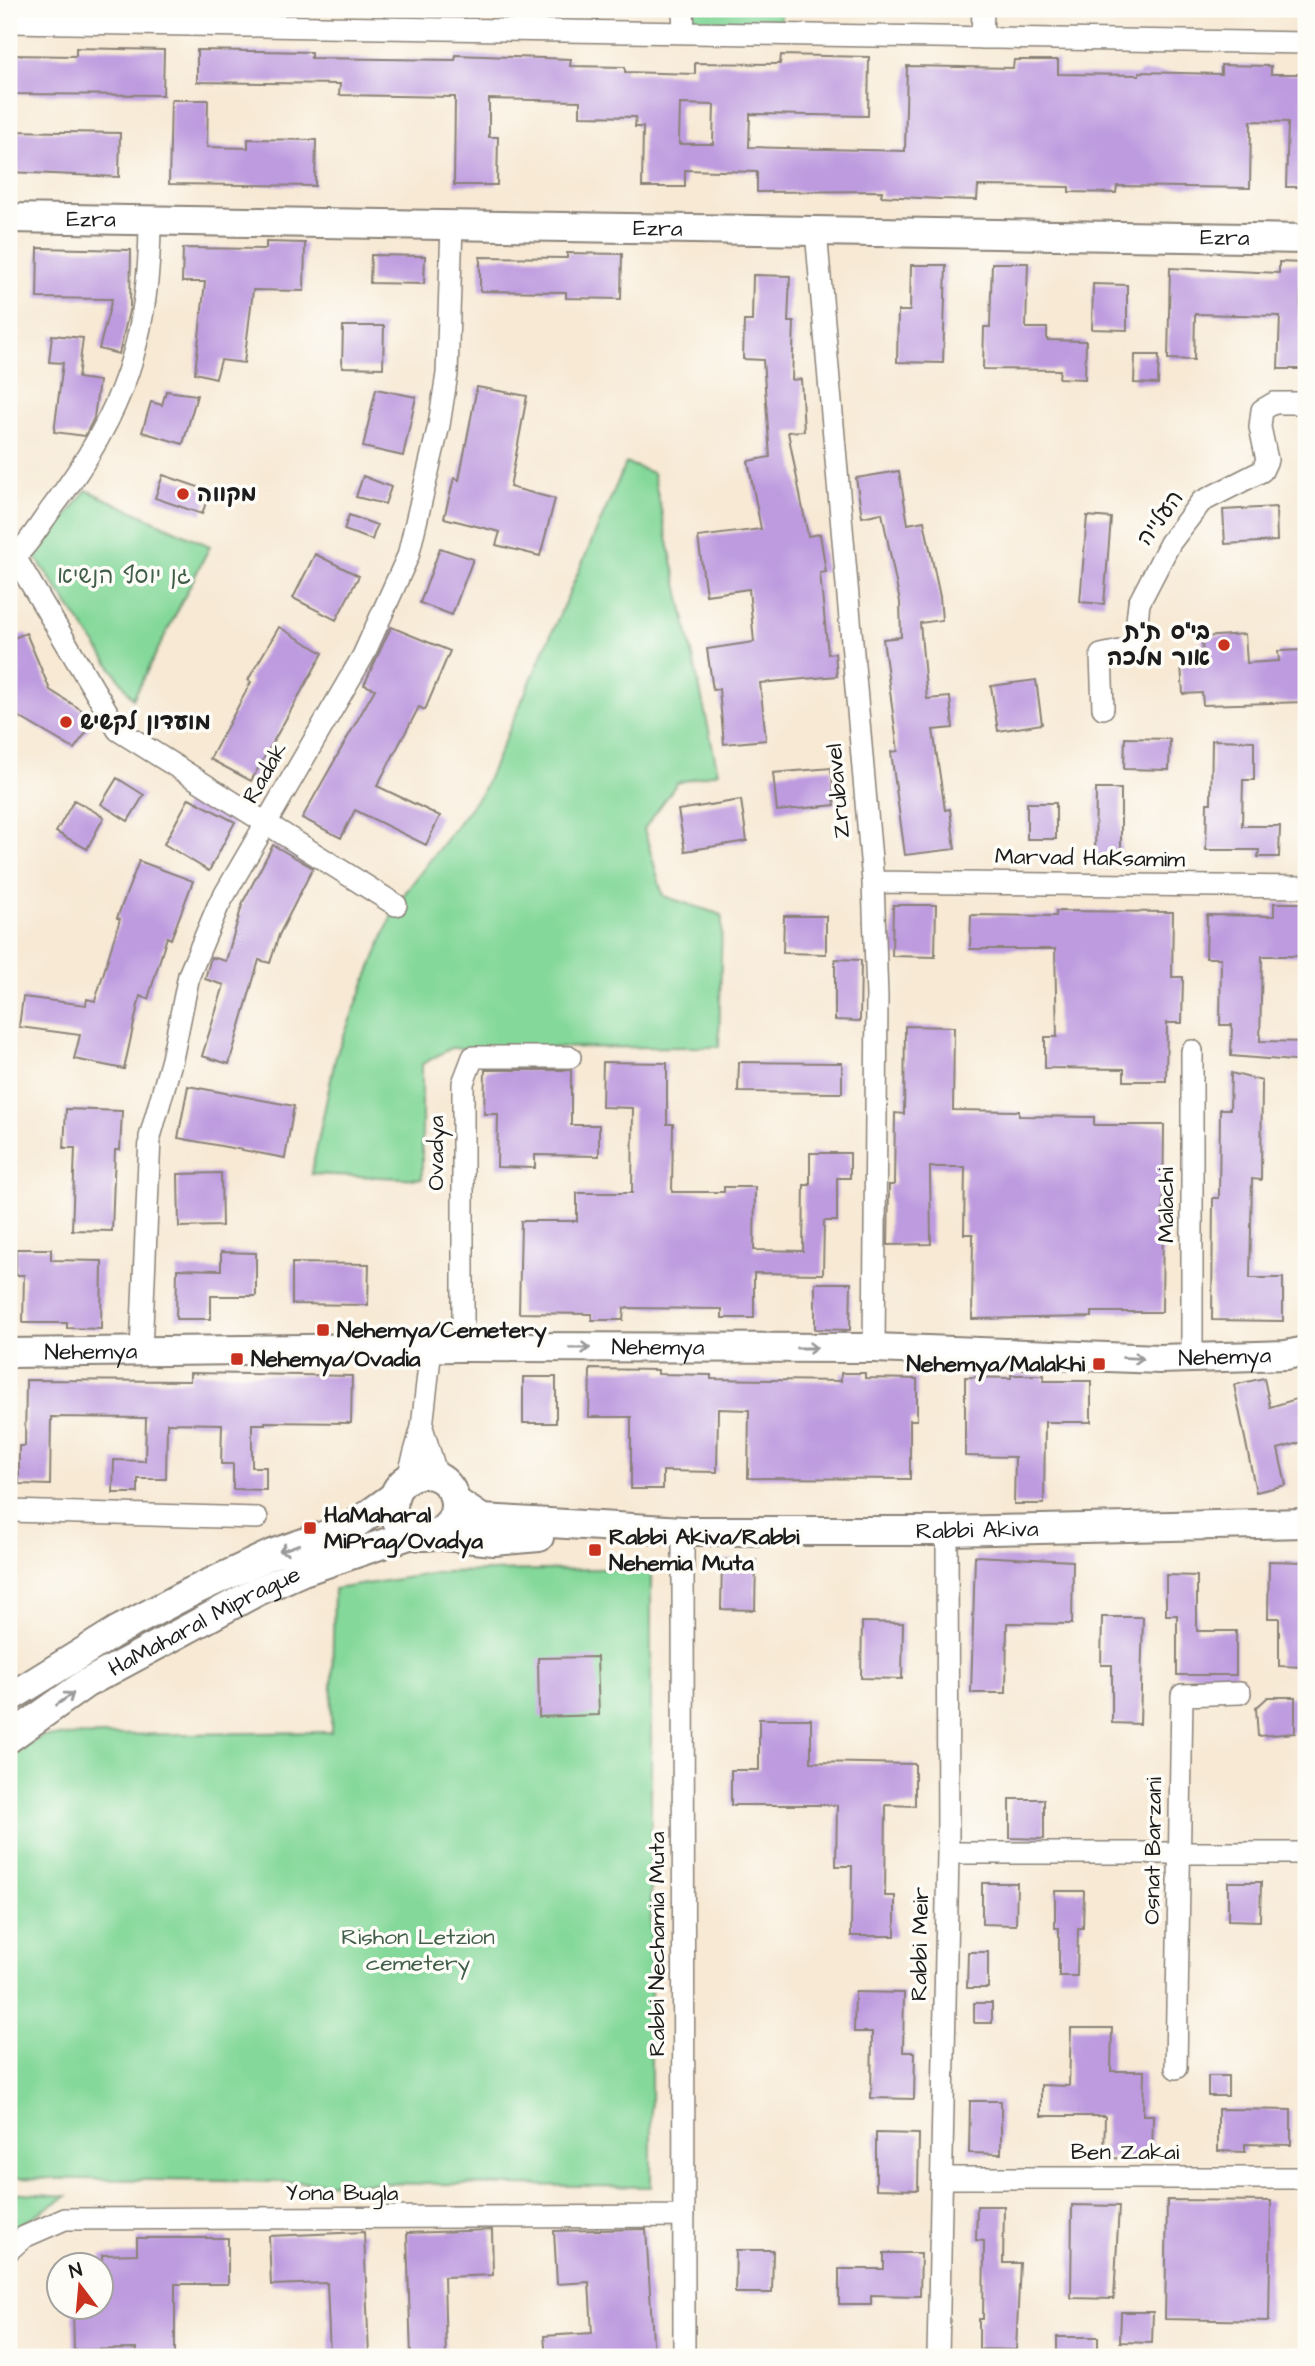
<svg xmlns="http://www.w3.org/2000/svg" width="1315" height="2366" font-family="'Architects Daughter','Playpen Sans Hebrew',sans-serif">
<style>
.green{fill:#84d89a;stroke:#507a5b;stroke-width:2}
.building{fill:#be9bdf;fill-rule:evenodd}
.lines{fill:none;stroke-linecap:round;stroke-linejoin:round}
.street-casing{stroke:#8a8278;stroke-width:24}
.secondary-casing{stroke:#8a8278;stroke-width:32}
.street{stroke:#fff;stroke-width:21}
.secondary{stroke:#fff;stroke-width:28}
.oneway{stroke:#999}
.poi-dot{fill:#c8321e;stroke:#fdfcf7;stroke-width:2.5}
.labels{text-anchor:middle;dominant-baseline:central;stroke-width:7;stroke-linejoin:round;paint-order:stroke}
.street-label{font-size:23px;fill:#1c1c1c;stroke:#fdfcf7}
.poi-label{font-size:23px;font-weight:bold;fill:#1c1c1c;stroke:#fdfcf7;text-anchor:start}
.park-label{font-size:23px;fill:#405e48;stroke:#fdfcf7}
</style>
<rect width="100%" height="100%" fill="#fdfcf7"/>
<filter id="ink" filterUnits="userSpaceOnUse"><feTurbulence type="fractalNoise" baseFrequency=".0143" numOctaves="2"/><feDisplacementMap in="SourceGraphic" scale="14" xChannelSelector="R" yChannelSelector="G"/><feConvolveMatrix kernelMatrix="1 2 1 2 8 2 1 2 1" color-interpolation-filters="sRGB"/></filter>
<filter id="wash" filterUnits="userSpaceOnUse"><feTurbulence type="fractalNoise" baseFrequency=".00686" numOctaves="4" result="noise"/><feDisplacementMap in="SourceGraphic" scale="28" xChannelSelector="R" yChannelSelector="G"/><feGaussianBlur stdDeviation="1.57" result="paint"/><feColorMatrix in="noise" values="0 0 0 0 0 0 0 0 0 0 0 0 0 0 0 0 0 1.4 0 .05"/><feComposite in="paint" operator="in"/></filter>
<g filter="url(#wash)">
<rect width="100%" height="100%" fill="#f7e9d4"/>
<path class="green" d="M689,9H780L781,22L689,24Z
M626,463L653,473L718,772L677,783L644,829L663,896L722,915L719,1047L451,1048L422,1064V1179L311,1174L336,1055L396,905L482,792Z
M86,490L210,546L133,699L36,558Z
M651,1568V2187L9,2178V1759L42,1736L331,1732L334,1589L443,1572Z
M9,2192L67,2196L9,2231Z"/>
<g id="blocks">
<path class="building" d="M76,48L164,50L163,95L9,94V55L76,56Z
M197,50L311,52V58L455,60L456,55L571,59L570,66L625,67V72L695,74V63L780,64L781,55L869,57L868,116L750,114L749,147L905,151L907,66L1013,68L1014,60H1058V74L1139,75V72L1221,74V65L1271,66V74H1306V187H1286L1288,122L1251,121L1250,188L1117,186L1116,193L1069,192V187L978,186L977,200L940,199L881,196L882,191L757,192V172L685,170V187H642L643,127H635L636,117L580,116V101L489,99V137H498L497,185H454L455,97L339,95L340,84L197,82ZM680,104L714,105L713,144H679Z
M171,100H208L207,147L248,148V139L316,140L315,186L169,184Z
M9,131L120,133L119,177L9,172Z
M266,242L305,243L304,291L253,290L244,363L221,360L216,378L195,373L205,282H182L183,248L266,249Z
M38,248L131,250L130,307L119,354L99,349L112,299L37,298Z
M567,253L622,254L621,299L566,298V292L480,291V257L567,258Z
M371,255L425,256L424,284L370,283Z
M1279,262L1302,263L1300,319L1306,320V369H1278L1280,316L1195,314L1194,360L1168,359L1170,268L1279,273Z
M992,263H1028L1026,328H1047V340L1086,341L1085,379L1059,378L1060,370L983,369L984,327H990Z
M911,265H946L943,363L897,362L898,311H910Z
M753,275L790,276L788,322H794L792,380L801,379L804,431L788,432L808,536L820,534L826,572L820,573L828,654L835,653L837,676L760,683L766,740L724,744L719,689L713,690L707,649L754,642L749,589L706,595L698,537L761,529L748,461L770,457L763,360L743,359L744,321H752Z
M1093,284L1127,285V330L1092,329Z
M343,326H384L383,368L342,367Z
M52,335L83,338L78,378L99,381L94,418L85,436L54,432L63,363L49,362Z
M1135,355H1159L1158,384L1134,383Z
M477,387L527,396L510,487L555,499L540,556L496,545L500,532L444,518L454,478L459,480Z
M376,389L416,397L403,456L363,447Z
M166,391L197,395L183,444L142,432L151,402L162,405Z
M899,471L908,524L924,521L940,597L942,620L920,623L927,699L950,697L953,728L933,730L945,810L950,809L955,849L905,855L891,752L898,751L883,639L901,637L900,602L882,513L862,517L856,478Z
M163,475L210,491L202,514L155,498Z
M363,476L391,487L385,504L356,497Z
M1276,507L1277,541L1225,544L1223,510Z
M349,515L377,525L372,540L344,530Z
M1087,516L1111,518L1104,604L1080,602Z
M440,548L473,559L452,615L420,603Z
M315,554L359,576L336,620L293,598Z
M279,627L323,653L251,781L210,759L251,682L248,680Z
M391,627L450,651L425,710L419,707L377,786L440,816L426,845L355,810L341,838L302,818L375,689L364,685Z
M26,633L50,690L96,719L74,749L9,711V640Z
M1245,634L1247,663L1279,661L1278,651L1306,650V702L1203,705L1202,693L1183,694L1181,664L1203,662L1202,637Z
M1036,680L1042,724L998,731L991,686Z
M1125,738L1170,739L1169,770L1124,769Z
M1212,740L1254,741V780H1243L1242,826H1280L1279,857H1258L1259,850H1206L1207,803H1211Z
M831,768L835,805L777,811L773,773Z
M117,778L144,795L128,821L101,804Z
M1096,789H1121V856H1095Z
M189,798L235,822L209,871L164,844Z
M74,800L104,817L87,849L56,832Z
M741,800L747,841L685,851L678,810Z
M1027,803H1056V839H1027Z
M273,845L313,868L279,935L270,963L259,960L229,1064L202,1056L224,985L205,979L211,957L226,961L243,902Z
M139,861L193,881L171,939L167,937L148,999L140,996L124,1069L74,1059L80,1035L19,1027L23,997L86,1005L87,999L95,1001L120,919L117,918Z
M1274,903H1306V956H1262L1260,1041L1306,1042V1062L1231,1056L1232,1025H1220L1221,958H1206L1207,915L1274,916Z
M893,905H936L935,957L892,956Z
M1056,911L1173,912L1172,977H1183L1182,1023H1167L1166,1081H1124V1069L1045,1068V1037H1057L1055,949H970L971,915L1056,916Z
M784,916H826V954L783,953Z
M835,959L861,960L860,1021L835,1020Z
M905,1026L954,1027L953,1110L1019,1111V1116L1094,1117V1125H1164L1162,1312H1092V1317L972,1319L973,1234H964L965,1167H930L931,1244L888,1245L889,1185H894L895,1113L904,1114Z
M603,1062L667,1063V1124H673L672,1192H724V1187H755L754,1250L803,1251L804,1185H810V1153H850V1178H837V1221H824L823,1274L754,1273V1318H722V1309L624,1308L623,1320H592V1314L519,1313L521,1221H577V1193H632L633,1108L602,1107Z
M739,1062L842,1063V1093L738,1092Z
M485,1070H571V1125H599V1156L535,1155V1168L497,1167L498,1114H484Z
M1231,1073L1262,1081L1261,1180L1252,1179L1250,1278H1283V1321L1212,1320L1213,1198H1219L1220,1109H1230Z
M188,1086L294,1106L285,1158L178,1138Z
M66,1109L122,1111L120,1150H115L112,1231L72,1230L75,1148H64Z
M221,1173L222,1226L179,1227L178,1174Z
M16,1249H51V1260L102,1261L101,1329L67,1328V1323H23L24,1275H16Z
M221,1252L256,1253V1296H211V1319H176L177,1269L221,1270Z
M292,1263L369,1264L368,1305L292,1304Z
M815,1283H851L850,1330L815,1329Z
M590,1369L658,1370V1374L711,1375V1379L841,1381V1373H865V1378L917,1379V1420H910V1479L748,1478L749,1410L718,1409L717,1472L663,1471V1489H631V1417H589Z
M190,1373L352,1376L351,1423L265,1422V1424H252V1467H266V1490L233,1489V1464H221L222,1424L167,1423L166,1479H138V1493H113L114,1460L145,1461L146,1418L51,1417L50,1485L19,1484V1446H25L26,1380L190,1381Z
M1011,1375H1044V1381H1091V1422H1045L1044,1504H1014L1015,1457L965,1456V1377L1011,1378Z
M523,1377H556V1423H523Z
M1264,1378L1270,1407L1306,1396V1441L1278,1449L1286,1485L1256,1492L1234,1385Z
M975,1556L1073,1561L1072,1624L1007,1623L1006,1693H971Z
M722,1560H756L755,1610L721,1609Z
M1269,1561L1306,1562V1667L1279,1666V1618H1268Z
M1166,1575L1197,1576V1631H1236V1675H1177V1615H1166Z
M1102,1617H1143L1140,1724L1112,1723V1665H1101Z
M862,1622L903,1623L902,1679L861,1678Z
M597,1657L599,1715L539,1717L538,1658Z
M1268,1697H1295V1733L1258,1736L1256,1708Z
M759,1719H811V1762L915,1764V1806L886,1805L885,1896H895V1936H851L852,1866H836L837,1805H731V1770H759Z
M1010,1799H1044V1839L1010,1838Z
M1228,1882H1261L1260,1921L1228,1920Z
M982,1883H1017L1016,1925L982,1924Z
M1055,1891H1084L1083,1928H1078L1077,1976H1059V1928H1055Z
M968,1952H988V1988H967Z
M855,1992L904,1993L903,2052H915L914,2099L871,2098L872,2032H854Z
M974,2003H992V2023H974Z
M1071,2028H1112L1111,2071H1144L1143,2115H1153L1152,2159L1104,2158L1105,2116H1041V2085L1069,2086Z
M1208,2076H1228V2096H1208Z
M970,2101H1001V2154L969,2153Z
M1218,2109L1291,2110V2145L1245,2144V2152L1218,2151Z
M876,2133L919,2134L918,2190L876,2189Z
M1167,2200L1271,2201L1269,2321L1165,2319Z
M1072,2205L1119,2206L1114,2299L1071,2298Z
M977,2206H1004L1003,2263H1020L1016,2350L979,2349V2319H983L984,2241L976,2240Z
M646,2229L654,2357H546L544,2336L592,2333L589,2282L557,2284L554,2231Z
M492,2230L493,2275L444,2277L446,2357H411L407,2233Z
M364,2232L369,2357H330L327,2283L271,2285L269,2236Z
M137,2238H228V2284H175V2357H136V2349L74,2350L73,2306H102V2255L137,2254Z
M736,2250H773L772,2293H735Z
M884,2253H921L920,2296L871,2295V2304H839V2269H884Z
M1121,2312H1153L1152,2343L1120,2342Z
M1057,2337H1098V2357H1057Z"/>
</g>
</g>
<g filter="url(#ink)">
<use href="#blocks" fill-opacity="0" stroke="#8a8278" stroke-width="2"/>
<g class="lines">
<g class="street-casing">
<path id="street" d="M683,9L684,33
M9,22L1306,43
M982,38L983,9
M816,231L873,882L877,997L874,1348
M15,557L118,730L396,905
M9,562C26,548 39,526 52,508C123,415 150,337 150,220
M1103,708L1101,655L1134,648L1139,603L1170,543L1201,502L1262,471L1267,460L1260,427L1262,410L1274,403H1306
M873,882L1306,887
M1192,1051V1358
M463,1347V1083L473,1057H570
M141,1351L150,1137L172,1059L189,975L218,906L363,656L408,556L439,425L447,374L452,225
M422,1427L437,1476
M408,1477L422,1427L431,1348
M9,1511L257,1518
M683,1531L684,2357
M948,1853H1306
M1176,2068L1182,1695L1240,1693
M943,2178H1306
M9,2250L24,2237L65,2219L684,2216
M938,2357L948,1853L947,1531"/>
</g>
<g class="secondary-casing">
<g id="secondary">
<path id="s1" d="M9,218L1306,239"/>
<path id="s2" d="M9,1353L463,1347L874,1348L1160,1359L1286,1355L1306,1351"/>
<circle cx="424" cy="1505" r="31"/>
<path id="s3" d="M455,1501L482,1519L683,1531H947L1306,1523"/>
<path d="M434,1535L494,1541L539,1537"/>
<path d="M9,1698L117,1631L189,1593L272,1554L354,1525L394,1496"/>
<path id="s4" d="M9,1738L85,1684L256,1592L303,1571L412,1534"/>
</g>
</g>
<use href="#street" class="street"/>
<use href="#secondary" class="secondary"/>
</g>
<defs><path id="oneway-shaft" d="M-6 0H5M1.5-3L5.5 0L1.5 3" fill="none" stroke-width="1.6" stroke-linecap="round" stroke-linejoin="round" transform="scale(1.75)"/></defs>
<g class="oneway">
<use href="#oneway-shaft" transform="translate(580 1348)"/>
<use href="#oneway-shaft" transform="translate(807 1348)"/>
<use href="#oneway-shaft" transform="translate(1133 1358) rotate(2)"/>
<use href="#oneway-shaft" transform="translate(289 1548) rotate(160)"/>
<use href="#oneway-shaft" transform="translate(65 1699) rotate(-35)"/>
</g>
</g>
<g class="poi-dot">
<circle cx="183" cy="494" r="7"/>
<circle cx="1224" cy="645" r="7"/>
<circle cx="66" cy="722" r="7"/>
<rect x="316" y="1323" width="14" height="14" rx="3.5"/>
<rect x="230" y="1352" width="14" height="14" rx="3.5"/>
<rect x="1092" y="1357" width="14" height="14" rx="3.5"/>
<rect x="303" y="1521" width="14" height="14" rx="3.5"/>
<rect x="588" y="1543" width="14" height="14" rx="3.5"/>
</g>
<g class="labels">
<g class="street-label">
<text stroke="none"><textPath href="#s1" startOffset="82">Ezra</textPath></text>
<text stroke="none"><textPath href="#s1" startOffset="649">Ezra</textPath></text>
<text stroke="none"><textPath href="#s1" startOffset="1216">Ezra</textPath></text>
<text transform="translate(1160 518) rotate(-54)">העלייה</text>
<text transform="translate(265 773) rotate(-60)">Radak</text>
<text transform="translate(838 791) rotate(-95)">Zrubavel</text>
<text transform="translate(1090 858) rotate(1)">Marvad HaKsamim</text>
<text transform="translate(436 1153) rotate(-90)">Ovadya</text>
<text transform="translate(1166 1205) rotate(-90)">Malachi</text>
<text stroke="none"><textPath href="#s2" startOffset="649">Nehemya</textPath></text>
<text stroke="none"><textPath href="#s2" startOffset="82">Nehemya</textPath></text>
<text stroke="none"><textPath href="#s2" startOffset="1216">Nehemya</textPath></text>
<text stroke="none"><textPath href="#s3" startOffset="528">Rabbi Akiva</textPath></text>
<text stroke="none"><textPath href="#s4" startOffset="228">HaMaharal Miprague</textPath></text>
<text transform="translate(1153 1851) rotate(-89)">Osnat Barzani</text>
<text transform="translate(657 1944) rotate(-90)">Rabbi Nechamia Muta</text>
<text transform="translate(920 1944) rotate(-89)">Rabbi Meir</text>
<text x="1125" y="2152">Ben Zakai</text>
<text x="342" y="2193">Yona Bugla</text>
</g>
<g class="poi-label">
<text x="197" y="494">מקווה</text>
<text x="1210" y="632" text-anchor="end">בי"ס ת"ת<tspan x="1210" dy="26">אור מלכה</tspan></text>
<text x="80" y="722">מועדון לקשיש</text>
<text x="337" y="1330">Nehemya/Cemetery</text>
<text x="251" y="1359">Nehemya/Ovadia</text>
<text x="1085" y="1364" text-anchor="end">Nehemya/Malakhi</text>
<text x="324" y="1515">HaMaharal<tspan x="324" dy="26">MiPrag/Ovadya</tspan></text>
<text x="609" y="1537">Rabbi Akiva/Rabbi<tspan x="609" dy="26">Nehemia Muta</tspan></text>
</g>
<g class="park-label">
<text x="124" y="576">גן יוסף הנשיא</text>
<text x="418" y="1937">Rishon Letzion<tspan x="418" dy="26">cemetery</tspan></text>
</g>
</g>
<rect width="1315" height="2366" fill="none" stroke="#fdfcf7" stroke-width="35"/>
<g transform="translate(80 2286) rotate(344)"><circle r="33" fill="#fdfcf7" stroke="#a3a29f" stroke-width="2"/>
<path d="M0-5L12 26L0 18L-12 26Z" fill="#c8321e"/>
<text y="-10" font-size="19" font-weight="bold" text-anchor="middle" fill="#1c1c1c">N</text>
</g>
</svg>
